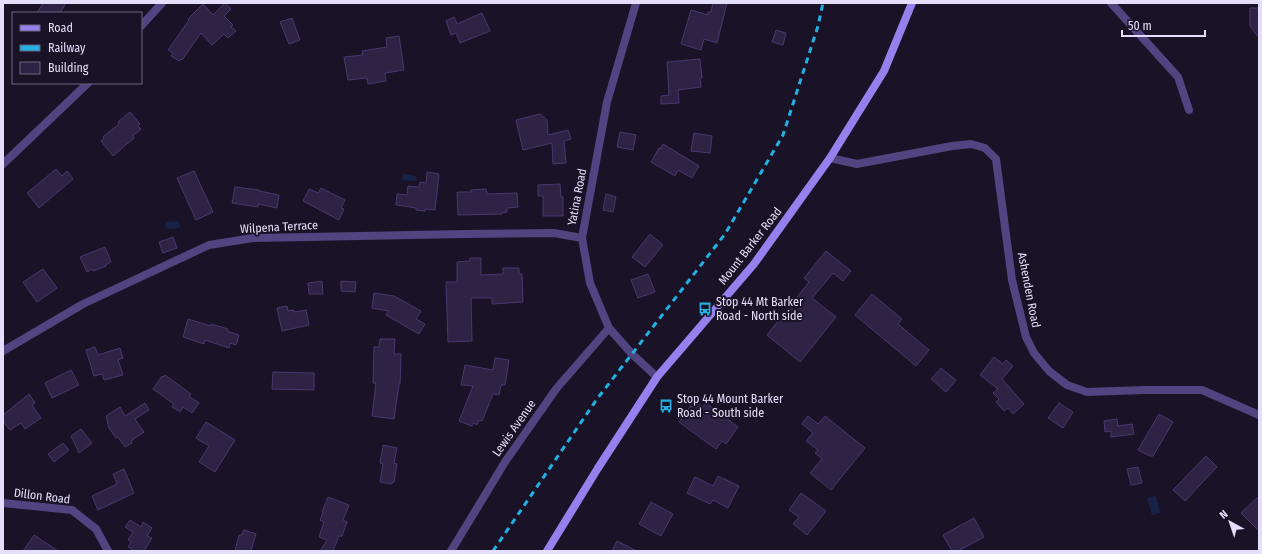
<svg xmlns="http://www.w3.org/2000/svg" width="1262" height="554" font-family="'Fira Sans Condensed',sans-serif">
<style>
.water{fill:#162248}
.building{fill:#2e2245;stroke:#4a376e}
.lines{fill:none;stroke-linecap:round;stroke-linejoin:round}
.minor{stroke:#504580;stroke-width:8}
.secondary{stroke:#9481ee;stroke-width:8}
.rail{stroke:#22b1e2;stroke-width:3;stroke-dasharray:6 5;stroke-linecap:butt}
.labels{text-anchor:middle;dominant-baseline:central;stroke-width:4;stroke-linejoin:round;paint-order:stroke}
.street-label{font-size:12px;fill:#e5defb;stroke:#1a1327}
.poi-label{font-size:12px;fill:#e5defb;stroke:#1a1327;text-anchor:start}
</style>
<rect width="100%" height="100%" fill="#1a1327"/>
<path class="water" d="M403,174L416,176L417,180H415V181L402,180Z
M178,221L181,226L178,228L167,229L165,225L167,222Z
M1156,496L1160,513L1152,515L1147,498Z"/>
<path class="building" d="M43,3H66L60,13H37Z
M225,3L231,9L224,16L233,25L231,27L236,31L228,38L224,34L212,45L201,33L182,60L181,59L179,61L171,56L173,53L168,50L189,20L188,19L203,4L213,15Z
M713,3H727L717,43L704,39L701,50L681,44L691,10L708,15V12H711Z
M1250,8H1259V38L1250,26Z
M482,13L490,31L460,43L456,33L451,35L446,21L454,17L457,24Z
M292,18L300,40L289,44L280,22Z
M776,30L786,33L783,45L772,42Z
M399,36L404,70L385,73L386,81L368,84L367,78L348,80L344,57L363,55L362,51L387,47L386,38Z
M700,59L702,78L700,79L701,87L678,90L679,103L661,104V96L669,95L667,62Z
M130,112L140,124L138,126L141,129L133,136L134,138L113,156L101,141L104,139L103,137L119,124L118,122Z
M540,114L547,120L548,135L568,130L571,139L564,141L566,163L553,164L552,143L523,150L516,120Z
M620,132L636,135L633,150L617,147Z
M694,133L712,136L710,153L691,151Z
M663,144L699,166L692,178L678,170L675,176L651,162L659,148L660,149Z
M56,169L62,176L67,171L73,179L39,208L27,193Z
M194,171L213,212L196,220L177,178Z
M427,172L439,174L435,210L425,209V211L416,210V208L396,205L397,194L407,195L408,186L419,187L420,182L426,183Z
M560,184L561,197H563V216H543V196H538V185Z
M235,187L259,190V191L279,195L277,208L258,204V207L232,203Z
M321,188L345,200L341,208L344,209L339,220L303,201L309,189L318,193Z
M486,189L487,194L517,193L518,207L507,208V212L502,213V214L458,215L457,192H471V190Z
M606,194L616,197L613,212L603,210Z
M650,234L663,245L645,267L632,257Z
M173,237L177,248L163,253L159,242Z
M105,247L111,262L105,265L106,266L93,271L92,269L87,272L80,257Z
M826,251L851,271L843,281L833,273L812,298L836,317L800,362L767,335L809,282L804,278Z
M470,258H481V275L503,274V268H519V274H522L523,302L492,304V298H471L472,341L448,342L446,282H457V262L470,261Z
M43,269L57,288L37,302L23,282Z
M648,274L655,292L638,298L631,280Z
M322,281L323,294H309L308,283Z
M341,281L356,282L355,292L341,291Z
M374,293L394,296L421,311L416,319L425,324L419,334L386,315L388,311L372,308Z
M872,294L902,319L898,324L929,350L916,366L855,315Z
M287,306L288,311L294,310V312L306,310L309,325L282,331L277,308Z
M188,319L211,326V324L228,329L227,331L239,335L236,345L230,343L229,348L205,340L204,344L183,337Z
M380,339H395L394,354H401L400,384H399L394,419L372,416L376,383H373L374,347H379Z
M95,347L98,355L120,348L123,358L118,360L123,375L104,380L102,374L94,376L86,350Z
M994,357L1003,364L1006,360L1013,366L1002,379L1024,404L1013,414L1008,408L1004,411L996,402L999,399L993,393L998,389L980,375Z
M495,358L509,360L505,385H501L499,395L493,394L482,421L479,420L477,425L474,423L472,426L459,421L473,386L461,385L465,365L493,370Z
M941,368L956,380L946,392L931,379Z
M71,370L79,385L52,398L45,383Z
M273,372L314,373V390L272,389Z
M165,375L191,394L189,396L199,403L192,413L183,407L180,412L172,407L174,404L153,389L162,376L163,377Z
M29,394L35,403L32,405L41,418L25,429L21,423L10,430L3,421V415Z
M694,401L703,407L706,403L738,427L726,444L722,441L716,449L679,422Z
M145,403L149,410L135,419L144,432L131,441L132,443L125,447L118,437L116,438L109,428L106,416L120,407L125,416Z
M1059,403L1073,412L1063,428L1048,418Z
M1159,414L1173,422L1153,456H1150L1138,450Z
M808,416L818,424L825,416L865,448L831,490L810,473L822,459L815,453L818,450L806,441L813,433L802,424Z
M1117,419L1118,426L1132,424L1134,434L1111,437V431L1105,432L1104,421Z
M206,422L235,440L215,472L199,462L209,446L196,438Z
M81,429L92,443L79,453L71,436Z
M63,443L69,450L54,462L48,454Z
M383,445L397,448L394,463L397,464L394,482H392V484L380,482L383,464L380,463Z
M1206,456L1217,467L1185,501L1173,490Z
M1138,467L1142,483L1131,485L1127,469Z
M124,469L134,493L98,510L92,496L117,484L113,474Z
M718,476L739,486L728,508L713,500L710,504L687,493L695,477L713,486Z
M801,493L826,511L807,535L793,524L799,517L789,510Z
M1259,496V531L1241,513Z
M328,497L349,505L343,520L347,522L342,536H339L333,551H320L327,540L319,537L324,522L320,520L323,513L322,512Z
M651,502L673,514L661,536L639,524Z
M974,518L984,537L958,551H952L943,535Z
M130,520L141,527L143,522L152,528L147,536L152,538L144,551H135L128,547L131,542L128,540L133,532L125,527Z
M244,530L256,534L251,551H235L239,535H242Z
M34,535L58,551H23Z
M617,541L637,551H612Z"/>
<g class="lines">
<path class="minor" d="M636,3L607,102L582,238L590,283L609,328L632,354L657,377
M1111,3L1178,77L1189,110
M141,26L162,3
M830,158L857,164L952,146L971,144L985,148L996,159L1012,280L1026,337L1034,353L1049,371L1067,385L1087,392L1144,390H1202L1259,415
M3,164L88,83
M3,351L83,304L209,245L253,238L465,234L554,233L582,238
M3,503L72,510L96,529L108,551
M451,551L505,462L556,389L609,328"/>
<path class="secondary" d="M547,551L598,468L657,377L754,264L830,158L884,71L912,3"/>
<path class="rail" d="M493,551L597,399L725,234L783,135L818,26L823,3"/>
</g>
<defs>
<g id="bus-bare" transform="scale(1.08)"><path d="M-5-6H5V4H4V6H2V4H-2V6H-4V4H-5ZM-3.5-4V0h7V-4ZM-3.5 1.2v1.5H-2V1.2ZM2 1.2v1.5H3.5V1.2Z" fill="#22b1e2" stroke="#1a1327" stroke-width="2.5" paint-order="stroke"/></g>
</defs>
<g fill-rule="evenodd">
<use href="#bus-bare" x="705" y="309"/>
<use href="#bus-bare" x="666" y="406"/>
</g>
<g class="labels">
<g class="street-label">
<text transform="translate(577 197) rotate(-79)">Yatina Road</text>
<text transform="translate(279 227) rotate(-3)">Wilpena Terrace</text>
<text transform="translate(750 246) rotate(-52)">Mount Barker Road</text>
<text transform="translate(1029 290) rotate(79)">Ashenden Road</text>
<text transform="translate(514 428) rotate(-55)">Lewis Avenue</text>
<text transform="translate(42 496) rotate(7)">Dillon Road</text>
</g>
<g class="poi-label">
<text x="716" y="302">Stop 44 Mt Barker<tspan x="716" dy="14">Road - North side</tspan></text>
<text x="677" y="399">Stop 44 Mount Barker<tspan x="677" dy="14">Road - South side</tspan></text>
</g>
</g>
<rect width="1262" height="554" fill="none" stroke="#e5defb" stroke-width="8"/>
<rect x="12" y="12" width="130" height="72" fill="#1a1327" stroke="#6b647c"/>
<rect x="20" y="25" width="20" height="6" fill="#9481ee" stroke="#6b647c"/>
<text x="48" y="32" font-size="12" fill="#e5defb">Road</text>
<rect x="20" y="45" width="20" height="6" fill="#22b1e2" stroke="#6b647c"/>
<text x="48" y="52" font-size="12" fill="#e5defb">Railway</text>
<rect x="20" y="62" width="20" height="12" fill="#2e2245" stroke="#6b647c"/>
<text x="48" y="72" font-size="12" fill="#e5defb">Building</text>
<g transform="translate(1230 522) rotate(320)" stroke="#1a1327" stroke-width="3" paint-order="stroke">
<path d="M0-3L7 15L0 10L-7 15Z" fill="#e5defb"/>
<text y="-6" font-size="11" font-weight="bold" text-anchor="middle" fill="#e5defb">N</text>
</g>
<path d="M1122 30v6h83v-6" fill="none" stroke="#e5defb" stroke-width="2"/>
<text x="1128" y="30" font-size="12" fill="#e5defb" stroke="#1a1327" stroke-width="3" paint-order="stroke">50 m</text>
</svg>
